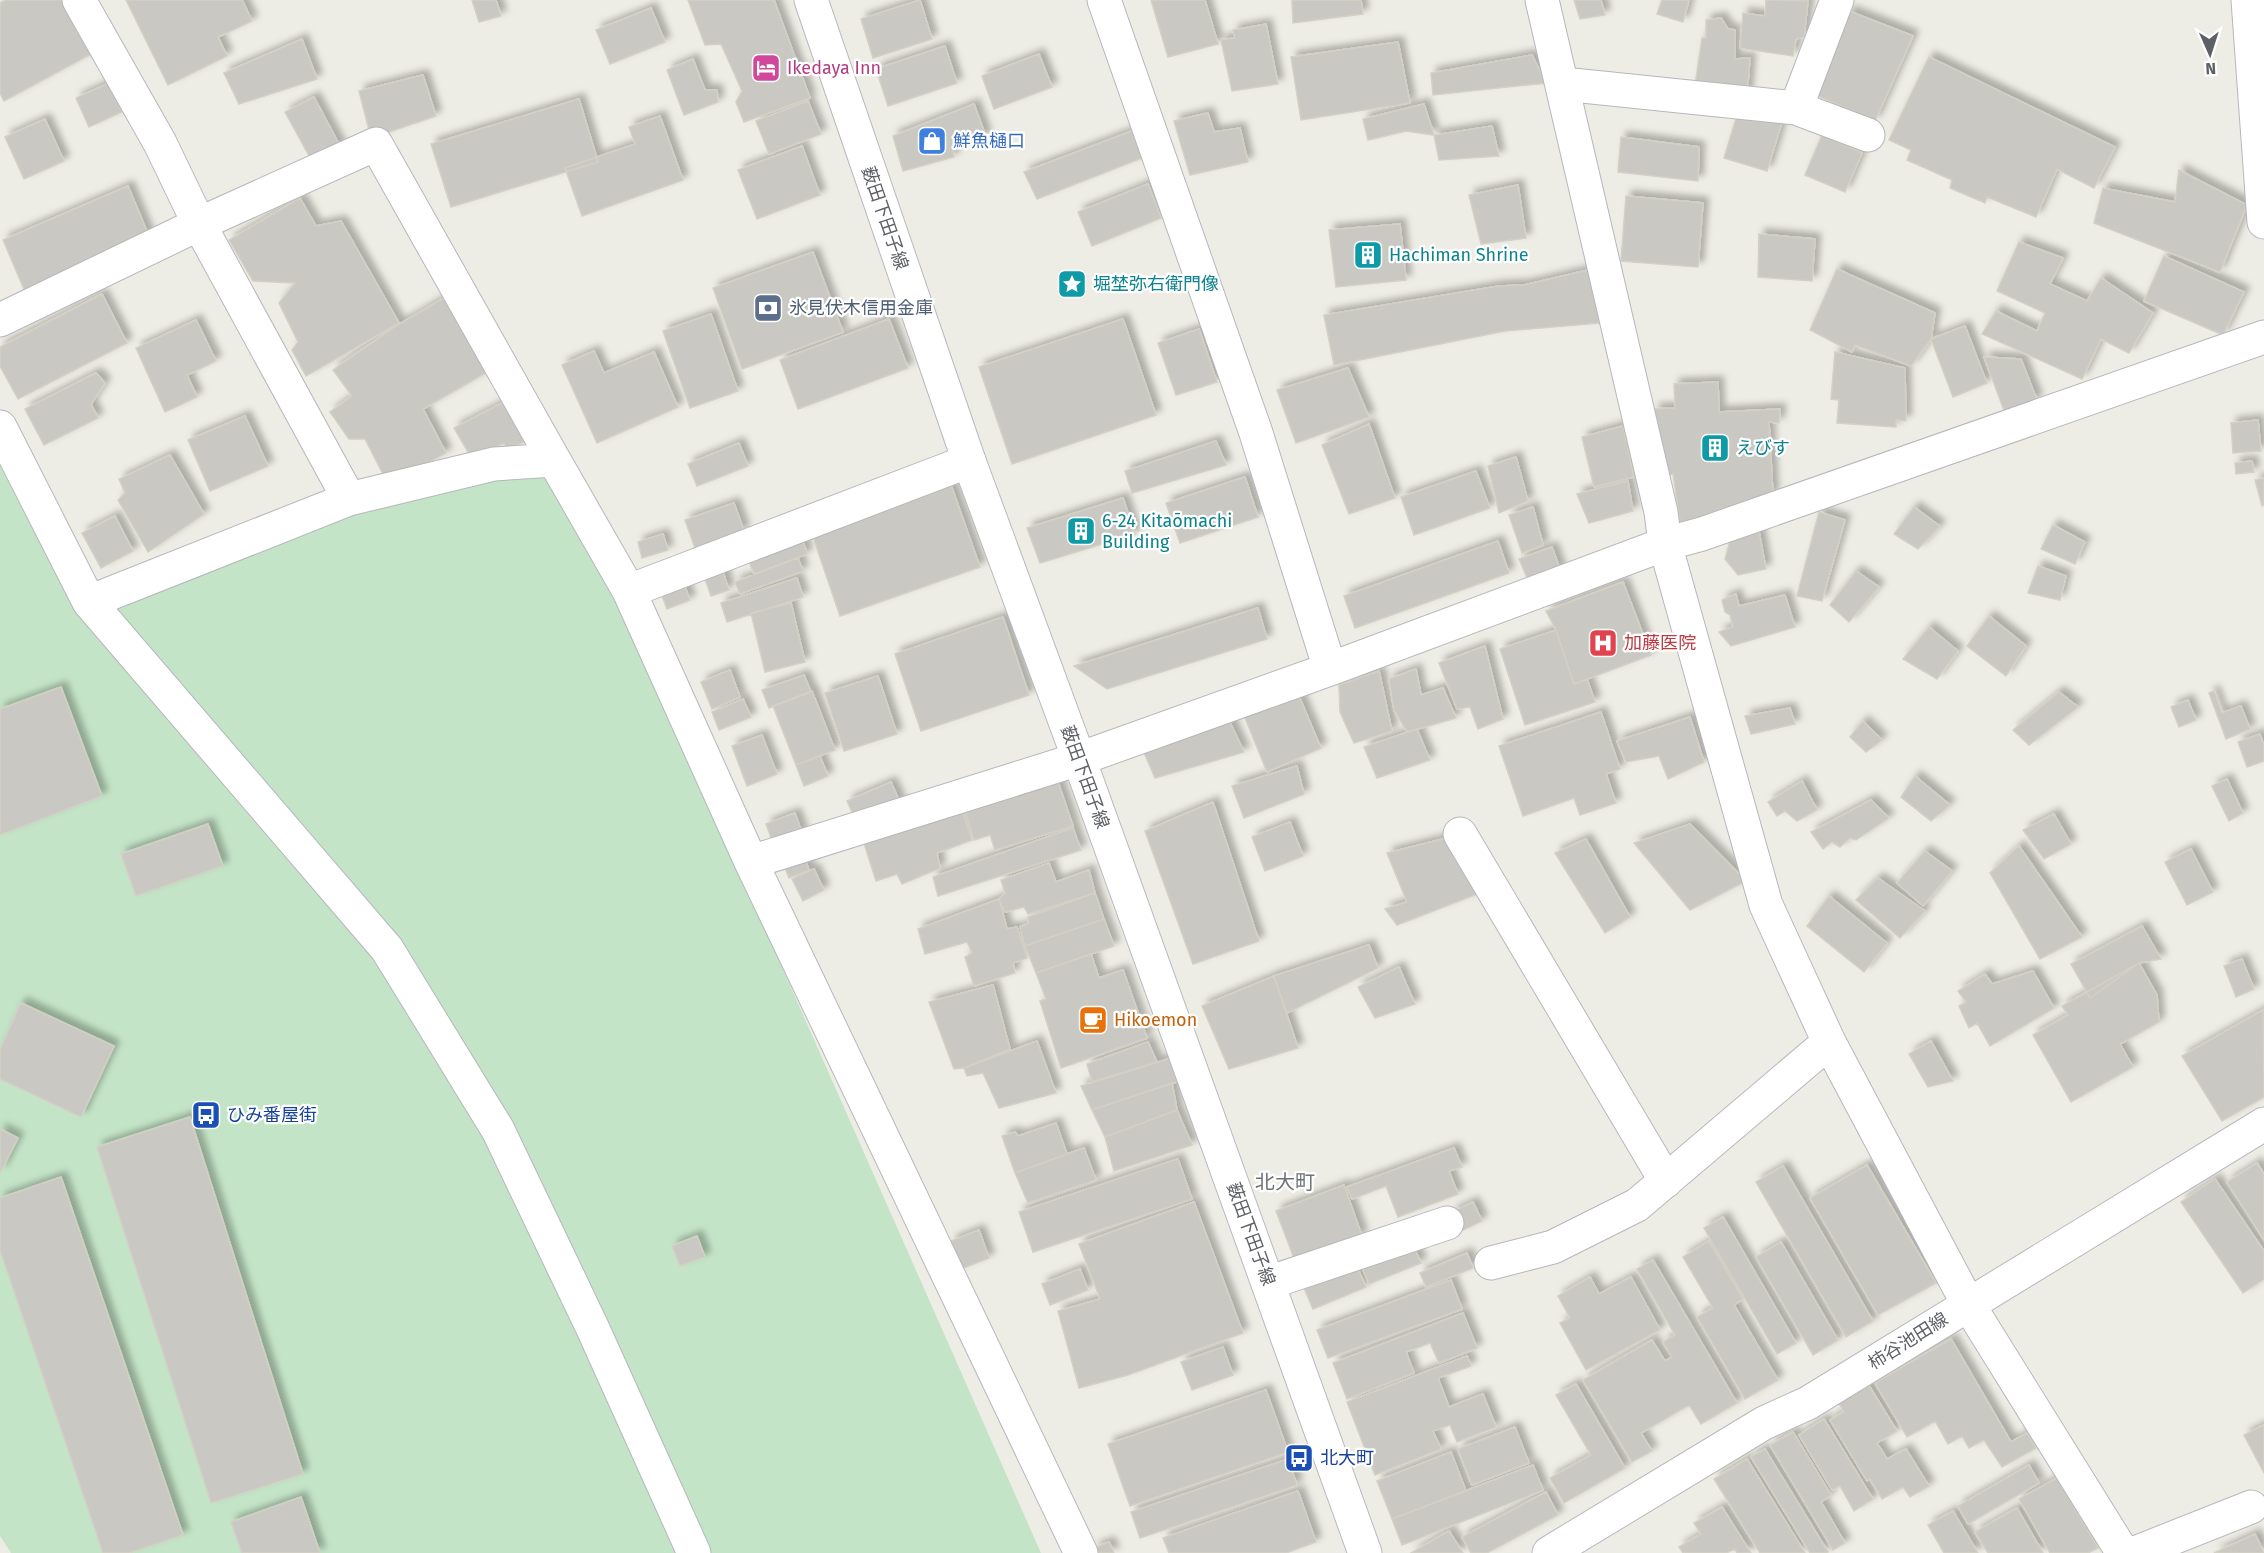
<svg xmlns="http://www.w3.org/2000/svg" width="2264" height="1553" font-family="'Fira Sans','Noto Sans JP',sans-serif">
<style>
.green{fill:#c4e4c7}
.building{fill:#cac8c2;stroke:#d3d0c4;stroke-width:1.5;filter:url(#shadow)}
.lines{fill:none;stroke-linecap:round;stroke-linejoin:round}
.street-casing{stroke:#b6b7bb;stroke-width:35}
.secondary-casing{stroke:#b7b9be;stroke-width:35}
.street{stroke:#fff;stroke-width:33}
.secondary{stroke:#fff;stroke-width:33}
.labels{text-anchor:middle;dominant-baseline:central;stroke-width:4.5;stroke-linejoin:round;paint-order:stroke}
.hotel-label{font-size:18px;fill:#b23c85;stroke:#fff;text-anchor:start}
.shop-label{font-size:18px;fill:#366cbe;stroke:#fff;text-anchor:start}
.street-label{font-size:18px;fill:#5d6065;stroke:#fff}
.culture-label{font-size:18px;fill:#0d838f;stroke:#fff;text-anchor:start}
.service-label{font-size:18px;fill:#4e5e75;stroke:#fff;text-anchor:start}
.health-label{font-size:18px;fill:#be3a42;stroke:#fff;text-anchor:start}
.food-label{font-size:18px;fill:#c56008;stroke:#fff;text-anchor:start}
.transit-label{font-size:18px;fill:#164399;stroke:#fff;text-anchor:start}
.neighbourhood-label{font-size:20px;fill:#6e7277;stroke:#fff}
</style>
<defs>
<filter id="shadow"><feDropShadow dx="5.5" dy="-5.5" stdDeviation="3" flood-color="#0004"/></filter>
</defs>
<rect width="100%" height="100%" fill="#eeede5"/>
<path class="green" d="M0,457L81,616L355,509L500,475L549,473L617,594L1041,1553H11L0,1536Z"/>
<path class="building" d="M6,0H64L93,53L4,101L0,93V3Z
M126,0H242L252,21L218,37L227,56L168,85Z
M472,0H496L501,16L479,22Z
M688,0H774L810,98L744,122L736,102L742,91L721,44L705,45Z
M920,0L932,39L873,58L861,19Z
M1151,0H1205L1218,44L1168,57Z
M1292,0H1361L1363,14L1293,23Z
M1574,0H1601L1605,15L1580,19Z
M1662,0H1689L1683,22L1657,14Z
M1766,0L1808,1L1804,37L1796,39L1793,56L1740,48L1743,13L1765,16Z
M651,8L665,42L610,64L596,30Z
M1849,11L1913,36L1875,121L1816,95Z
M1721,18L1728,29L1735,30V59L1750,58L1747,95L1694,93L1702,38H1706V20Z
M1266,24L1278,84L1232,91L1221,40L1235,38L1233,30Z
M302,39L317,79L239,104L224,73Z
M1398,42L1410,103L1301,120L1291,57Z
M945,46L957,83L888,106L876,69Z
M1039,54L1052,87L994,109L982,76Z
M1532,55L1546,83L1433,95L1431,73Z
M1929,57L2115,147L2094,188L2057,169L2036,217L1987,197L1985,203L1950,188L1952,180L1907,160L1911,150L1889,140Z
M693,59L705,90H717L718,102L684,115L667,70Z
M423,75L436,116L371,138L359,91Z
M109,83L122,112L89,127L76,98Z
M314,97L341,148L313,163L285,112Z
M579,99L598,162L451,207L431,144Z
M808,101L821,134L769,154L756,121Z
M974,104L986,137L952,145L954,157L903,171L893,136Z
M1424,104L1434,135L1406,131L1368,140L1363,119Z
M1739,109L1782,122L1767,171L1724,158Z
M1208,113L1214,132L1240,128L1248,162L1190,175L1174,121Z
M660,116L683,180L582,216L565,168L635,144L629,127Z
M45,119L64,161L24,179L5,137Z
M1492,126L1499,156L1439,160L1434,135Z
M1137,129L1147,156L1037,199L1024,172Z
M1822,135L1862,153L1845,192L1805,175Z
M1621,137L1699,147L1698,181L1618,172Z
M802,146L820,195L757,219L738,170Z
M2179,170L2247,205L2220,272L2094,223L2103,188L2175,202Z
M1148,184L1161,218L1092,246L1078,212Z
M1518,185L1526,238L1481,244L1469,195Z
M128,186L151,241L26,294L3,240Z
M1626,196L1703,203L1698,267L1621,261Z
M300,198L316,226L341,221L399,323L306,376L292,350L298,342L279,303L295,283L253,281L229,240Z
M1400,224L1406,280L1336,287L1329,230Z
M1759,234L1815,239L1812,281L1758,277Z
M2019,242L2063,258L2050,284L2087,301L2101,278L2153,313L2129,353L2101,339L2082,379L1982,334L1996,311L2037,331L2045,313L1997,291Z
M813,252L843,332L742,369L713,288Z
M2164,256L2244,292L2223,335L2144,301Z
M1593,269L1599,323L1505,331L1334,365L1324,315L1499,286L1524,285Z
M1837,269L1935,313L1931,339L1911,366L1855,345L1852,352L1810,330Z
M102,294L127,343L18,399L0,366V347Z
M448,296L491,370L423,409L446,453L388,484L365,439H349L330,412L352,396L333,370L396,326Z
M711,314L738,391L690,408L663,331Z
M889,319L908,368L798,409L780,360Z
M1123,319L1156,415L1012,464L979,367Z
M196,320L216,361L187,375L197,397L165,412L136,348Z
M1965,326L1987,383L1953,397L1931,339Z
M1199,329L1217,382L1176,395L1158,343Z
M594,351L604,373L654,352L678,407L597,443L562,365Z
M1835,352L1905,368L1906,421L1896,420V427L1837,423L1839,400L1831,399Z
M1984,357L2021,359L2037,400L2005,413Z
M1348,368L1369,417L1296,443L1277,390Z
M96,373L105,383L91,404L98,418L44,445L25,409Z
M1718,382L1719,412L1780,409L1779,423L1769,422L1773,495L1682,535L1673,474L1664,475L1654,409L1675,408L1674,384Z
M508,400L529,440L507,449L504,443L472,459L454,428Z
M245,416L268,466L210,491L188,440Z
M2258,420L2261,451L2233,453L2231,423Z
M1369,424L1395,498L1349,514L1322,445Z
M1623,426L1634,477L1594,487L1582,437Z
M1216,441L1226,465L1132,493L1125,471Z
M739,443L748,466L697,486L688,464Z
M170,455L204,514L148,552L118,500L125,493L119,479Z
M1516,457L1528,501L1499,513L1488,466Z
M2252,461L2254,472L2236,474L2235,463Z
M1476,471L1490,508L1414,535L1401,497Z
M1245,477L1258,517L1180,543L1166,503Z
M2264,478V505L2262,506L2255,480Z
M1628,481L1633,511L1589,523L1577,494Z
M951,485L980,567L840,616L812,534Z
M1123,498L1135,534L1040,563L1027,528Z
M734,503L744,531L695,548L685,520Z
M1533,507L1543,545L1522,553L1509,515Z
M1914,507L1940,526L1918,549L1894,534Z
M1819,512L1845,520L1822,601L1797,596Z
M115,516L133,551L101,568L82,533Z
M2053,525L2085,542L2075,564L2041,549Z
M1758,526L1766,569L1738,575L1725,559L1733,530Z
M800,532L807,554L754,574L746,553Z
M663,534L668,550L642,558L638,542Z
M1498,541L1509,573L1355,628L1344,596Z
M1552,547L1561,572L1527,578L1519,559Z
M798,558L803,571L740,594L735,582Z
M720,563L729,590L711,596L702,570Z
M2038,566L2066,576L2060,600L2028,593Z
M1856,571L1879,587L1849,622L1830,605Z
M797,578L803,597L727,622L721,603Z
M1623,582L1651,655L1574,684L1556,630L1546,611Z
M684,584L690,600L667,609L661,593Z
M1736,594L1739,606L1785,595L1795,627L1731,646L1719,632L1733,627L1730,615L1725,612L1722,600Z
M791,603L805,662L765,672L751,613Z
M1258,608L1267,639L1107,689L1074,666Z
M1989,616L2026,646L2006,676L1967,646Z
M1003,617L1029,695L921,731L895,654Z
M1929,627L1958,651L1937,679L1903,659Z
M1556,630L1574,684L1587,679L1595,702L1525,725L1500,649Z
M1485,646L1503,719L1478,729L1470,707L1457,709L1439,663Z
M1416,669L1421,695L1443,688L1456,718L1407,732L1394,710L1389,679Z
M730,670L740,697L712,709L701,682Z
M1379,671L1392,731L1354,743L1340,712L1339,685Z
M804,675L811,692L769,708L762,690Z
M878,676L897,734L844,751L825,693Z
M61,687L102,796L0,835V709Z
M812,691L835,750L796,765L773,706Z
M2214,691L2222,713L2241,706L2250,729L2226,739L2209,693Z
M2059,692L2078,707L2029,745L2013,730Z
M1299,696L1321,748L1267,772L1243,713Z
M743,699L751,717L719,730L712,712Z
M2188,700L2196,720L2179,727L2171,707Z
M1790,708L1795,724L1751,734L1745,716Z
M1601,712L1620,769L1606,774L1616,803L1580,815L1574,798L1523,816L1499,746Z
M1227,716L1244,752L1155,778L1142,748Z
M1690,717L1704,762L1668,779L1659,756L1626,762L1617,741Z
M1863,721L1882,740L1866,752L1850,737Z
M1417,729L1430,760L1377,778L1364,747Z
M2260,734L2264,746V761L2247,767L2238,742Z
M762,735L777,774L747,786L732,746Z
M820,756L828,776L804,786L796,765Z
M1297,766L1304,794L1244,818L1232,786Z
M1055,773L1073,826L995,850L990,835L974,840L963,804Z
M1915,776L1950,805L1931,821L1901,797Z
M2227,779L2243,813L2229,821L2212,786Z
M1802,781L1817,810L1797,821L1785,811L1777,816L1768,802Z
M891,782L902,807L858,826L847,801Z
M1871,800L1889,818L1856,840L1850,838L1840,847L1832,842L1823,849L1811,832Z
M1213,802L1259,941L1193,964L1145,831Z
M961,806L972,840L937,853L940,868L902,884L897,874L876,881L862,837Z
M795,813L803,835L774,846L766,824Z
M2054,814L2071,844L2044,859L2023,830Z
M1290,822L1303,856L1265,871L1252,837Z
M208,824L223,866L136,896L121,854Z
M1690,824L1746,881L1690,910L1634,843Z
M1073,828L1081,850L938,896L933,877Z
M1451,837L1477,894L1397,925L1385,909L1407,902L1387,853Z
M1586,839L1630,917L1605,933L1555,853Z
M2019,846L2082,937L2040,959L1990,873Z
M801,849L809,870L789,878L781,858Z
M2191,849L2213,892L2187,905L2165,862Z
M1925,851L1952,871L1923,906L1897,883Z
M1049,863L1056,882L1089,870L1095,893L1028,914L1024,907L1005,912L999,899L1005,893L1001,880Z
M814,869L824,890L803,901L792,879Z
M1878,878L1925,911L1900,938L1856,900Z
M1095,893L1104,919L1025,946L1020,927L1029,923L1028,917Z
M1829,896L1887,943L1864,972L1807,926Z
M999,899L1007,929L1017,927L1027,958L1013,963L1015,973L974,986L965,957L972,953L967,942L925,954L918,929Z
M1104,919L1114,946L1036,973L1025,946Z
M2142,926L2161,959L2139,963L2090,998L2071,964Z
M1369,945L1378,968L1287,1013L1274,976Z
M1091,954L1099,978L1123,970L1147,1038L1061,1068L1040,1001L1046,999L1036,973Z
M2242,959L2254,989L2236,997L2224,966Z
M2139,963L2157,995L2159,1022L2120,1044L2133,1067L2071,1102L2033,1035L2068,1015L2062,1006Z
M1399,967L1415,1004L1375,1018L1358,987Z
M2033,971L2054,1008L1990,1046L1977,1023L1969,1028L1959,1006L1966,1002L1958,991L1985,974L1992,984Z
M1274,976L1298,1048L1229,1069L1202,1006Z
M993,985L1010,1049L964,1068L954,1069L929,1002Z
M21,1003L114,1046L81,1117L0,1079V1049Z
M2263,1010L2264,1097L2222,1121L2182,1056Z
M1037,1041L1056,1093L999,1108L983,1073L967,1076L964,1068Z
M1931,1041L1953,1081L1928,1087L1909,1054Z
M1148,1042L1157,1062L1092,1082L1087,1064Z
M1175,1057L1185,1079L1092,1110L1081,1086Z
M1172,1083L1177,1110L1105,1137L1092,1110Z
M1177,1110L1192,1145L1114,1171L1105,1137Z
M190,1117L303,1474L211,1503L97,1147Z
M1056,1123L1067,1154L1015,1173L1002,1136L1015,1132L1018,1136Z
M0,1129L18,1138L0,1173Z
M1084,1148L1096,1180L1028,1203L1015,1173Z
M1454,1148L1462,1167L1449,1171L1458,1194L1398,1217L1386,1186L1352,1199L1347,1187Z
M1178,1159L1192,1199L1033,1252L1019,1212Z
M2257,1163L2264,1174V1240L2227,1182Z
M1867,1165L1936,1283L1878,1315L1810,1198Z
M1783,1166L1873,1321L1846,1337L1756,1182Z
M61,1177L183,1535L129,1553H103L0,1250V1198Z
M2215,1179L2264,1251V1279L2243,1293L2181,1202Z
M1344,1185L1362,1236L1295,1261L1276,1211Z
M1194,1202L1243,1333L1128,1375L1079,1388L1058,1311L1100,1299L1079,1244Z
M1473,1202L1482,1221L1461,1231L1452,1212Z
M1723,1217L1796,1343L1777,1354L1704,1228Z
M979,1230L989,1258L961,1269L951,1241Z
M697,1236L705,1257L680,1266L672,1246Z
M1709,1241L1743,1299L1734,1305L1778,1380L1745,1399L1697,1317L1713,1308L1683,1257Z
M1781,1242L1838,1340L1813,1355L1756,1257Z
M1412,1243L1421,1263L1369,1284L1361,1265Z
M1467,1253L1473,1268L1426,1287L1420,1273Z
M1653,1260L1737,1403L1701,1424L1689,1405L1641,1433L1652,1451L1632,1462L1583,1380L1652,1340L1665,1361L1672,1357L1663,1342L1675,1335L1637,1269Z
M1356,1264L1366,1287L1313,1309L1303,1286Z
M1080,1269L1088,1290L1050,1305L1042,1284Z
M1590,1277L1599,1294L1631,1277L1660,1330L1586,1370L1560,1323L1570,1318L1558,1296Z
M1451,1280L1462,1309L1328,1358L1317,1330Z
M1463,1313L1477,1348L1439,1363L1430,1343L1406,1352L1414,1373L1347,1399L1333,1363Z
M1951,1339L2011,1442L2027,1433L2036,1448L2002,1467L1984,1440L1969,1448L1962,1436L1948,1444L1935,1421L1907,1437L1875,1383Z
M1223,1347L1233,1375L1192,1390L1181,1362Z
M1467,1356L1471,1366L1438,1378L1449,1407L1483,1394L1496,1427L1457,1442L1450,1425L1433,1431L1441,1449L1375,1475L1347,1402Z
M1576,1384L1625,1468L1564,1503L1550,1478L1591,1455L1556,1395Z
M1868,1384L1897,1431L1877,1443L1887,1459L1906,1449L1929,1486L1910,1497L1903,1487L1882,1499L1870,1479L1867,1481L1830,1420L1844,1412L1838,1402Z
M1266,1390L1288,1452L1130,1506L1108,1444Z
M1824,1419L1873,1499L1854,1511L1840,1486L1832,1490L1799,1435Z
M2264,1425V1473L2244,1435Z
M1515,1427L1529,1463L1472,1485L1458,1449Z
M1793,1432L1831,1495L1821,1502L1845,1543L1833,1550L1770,1445Z
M1765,1449L1828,1552L1827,1553H1810L1751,1457Z
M1451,1452L1466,1491L1392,1519L1377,1481Z
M1288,1459L1297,1485L1140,1538L1131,1512Z
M1747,1459L1805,1553H1760L1714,1479Z
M1533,1465L1543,1490L1402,1545L1392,1519Z
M2029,1465L2039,1483L1968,1524L1958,1506Z
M2057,1478L2098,1548L2088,1553H2050L2019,1499Z
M1298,1491L1316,1542L1286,1553H1169L1163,1538Z
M1546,1492L1558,1515L1487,1553H1471L1462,1537Z
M301,1497L320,1553H242L231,1522Z
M1722,1507L1751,1553H1737L1735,1549L1726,1553H1683L1679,1547L1701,1534L1694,1523Z
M2017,1508L2043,1553H1988L1975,1532Z
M1953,1511L1978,1553H1944L1928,1525Z
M1449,1531L1463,1553H1411Z
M2255,1534L2264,1553H2214Z
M1109,1542L1114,1553H1096L1094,1548Z"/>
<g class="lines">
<g class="street-casing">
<path id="street" d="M79,0L160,143L199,224L349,499
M1104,0L1256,433L1330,669
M1542,0L1661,512L1665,544L1766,905L1829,1042L1968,1304L2123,1553
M2248,0L2264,222
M1563,84L1796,108L1868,135
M1796,108L1837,0
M0,320L199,224L376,144L554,460
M0,427L89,602L349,499L494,464L554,460L629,591L751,862L1081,1553
M629,591L969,461
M89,602L387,949L498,1130L593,1329L694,1553
M1460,834L1666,1181
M751,862L1079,759L1330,669L1665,544L1702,534L2264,337
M1491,1263L1553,1247L1637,1205L1829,1042
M1268,1283L1447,1223
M2135,1553L2251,1507"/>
</g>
<g class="secondary-casing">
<path id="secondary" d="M811,0L969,461L1079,759L1365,1553
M1549,1553L1764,1423L1808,1403L2264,1124"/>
</g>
<use href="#street" class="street"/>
<use href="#secondary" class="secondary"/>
</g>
<defs>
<g id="hotel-square" transform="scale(1.5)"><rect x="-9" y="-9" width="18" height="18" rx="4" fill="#d1479c" stroke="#fff"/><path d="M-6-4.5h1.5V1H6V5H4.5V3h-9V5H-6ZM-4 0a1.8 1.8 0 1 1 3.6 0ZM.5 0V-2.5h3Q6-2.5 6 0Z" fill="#fff"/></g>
<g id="shop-square" transform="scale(1.5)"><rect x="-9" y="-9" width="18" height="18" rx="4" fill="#3f7fe0" stroke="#fff"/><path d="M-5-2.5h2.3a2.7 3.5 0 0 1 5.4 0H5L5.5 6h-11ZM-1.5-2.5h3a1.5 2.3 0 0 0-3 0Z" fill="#fff"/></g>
<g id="building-square" transform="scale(1.5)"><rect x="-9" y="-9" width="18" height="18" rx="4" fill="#0f9aa8" stroke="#fff"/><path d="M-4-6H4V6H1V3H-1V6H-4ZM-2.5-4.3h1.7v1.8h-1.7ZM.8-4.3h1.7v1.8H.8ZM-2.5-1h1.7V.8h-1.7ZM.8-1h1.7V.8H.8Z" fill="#fff"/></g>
<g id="sight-square" transform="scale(1.5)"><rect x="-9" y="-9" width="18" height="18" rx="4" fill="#0f9aa8" stroke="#fff"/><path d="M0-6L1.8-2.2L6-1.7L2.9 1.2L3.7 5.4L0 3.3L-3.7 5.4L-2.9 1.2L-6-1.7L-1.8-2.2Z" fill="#fff"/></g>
<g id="bank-square" transform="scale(1.5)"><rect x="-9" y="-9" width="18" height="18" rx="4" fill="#5c6f8a" stroke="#fff"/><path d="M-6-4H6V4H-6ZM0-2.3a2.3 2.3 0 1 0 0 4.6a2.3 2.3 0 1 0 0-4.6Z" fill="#fff"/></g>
<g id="hospital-square" transform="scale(1.5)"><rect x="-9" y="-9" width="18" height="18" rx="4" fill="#e0444e" stroke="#fff"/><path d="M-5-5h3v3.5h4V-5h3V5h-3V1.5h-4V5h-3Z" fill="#fff"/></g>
<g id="cafe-square" transform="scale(1.5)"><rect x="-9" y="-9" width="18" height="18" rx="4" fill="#e8710a" stroke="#fff"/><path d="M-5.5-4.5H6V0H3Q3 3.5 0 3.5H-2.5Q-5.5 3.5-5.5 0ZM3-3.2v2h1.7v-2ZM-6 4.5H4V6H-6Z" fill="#fff"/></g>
<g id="bus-square" transform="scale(1.5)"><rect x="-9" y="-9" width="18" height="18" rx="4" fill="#1a4fb4" stroke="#fff"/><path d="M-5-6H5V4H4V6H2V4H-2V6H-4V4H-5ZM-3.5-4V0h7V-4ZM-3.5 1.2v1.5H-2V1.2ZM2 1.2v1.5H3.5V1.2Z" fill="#fff"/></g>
</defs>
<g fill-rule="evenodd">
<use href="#hotel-square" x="766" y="68"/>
<use href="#shop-square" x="932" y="141"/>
<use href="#building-square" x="1368" y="255"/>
<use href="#sight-square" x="1072" y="284"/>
<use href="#bank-square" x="768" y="308"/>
<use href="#building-square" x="1715" y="448"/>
<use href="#building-square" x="1081" y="531"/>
<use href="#hospital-square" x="1603" y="643"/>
<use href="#cafe-square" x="1093" y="1020"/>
<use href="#bus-square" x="206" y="1115"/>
<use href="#bus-square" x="1299" y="1458"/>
</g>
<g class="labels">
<g class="hotel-label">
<text x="787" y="68">Ikedaya Inn</text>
</g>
<g class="shop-label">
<text x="953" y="141">鮮魚樋口</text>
</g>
<g class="street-label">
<text transform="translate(885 218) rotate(71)">薮田下田子線</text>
<text transform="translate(1085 777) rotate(70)">薮田下田子線</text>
<text transform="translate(1251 1234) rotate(70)">薮田下田子線</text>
<text transform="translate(1908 1341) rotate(-32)">柿谷池田線</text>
</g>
<g class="culture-label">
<text x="1389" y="255">Hachiman Shrine</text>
<text x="1093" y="284">堀埜弥右衛門像</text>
<text x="1736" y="448">えびす</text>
<text x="1102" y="521">6-24 Kitaōmachi<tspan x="1102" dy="21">Building</tspan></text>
</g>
<g class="service-label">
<text x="789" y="308">氷見伏木信用金庫</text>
</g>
<g class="health-label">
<text x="1624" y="643">加藤医院</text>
</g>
<g class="food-label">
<text x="1114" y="1020">Hikoemon</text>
</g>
<g class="transit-label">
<text x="227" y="1115">ひみ番屋街</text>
<text x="1320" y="1458">北大町</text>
</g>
<g class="neighbourhood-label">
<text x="1285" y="1182">北大町</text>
</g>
</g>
<g transform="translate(2210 54) rotate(177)" stroke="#ffffff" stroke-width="4.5" paint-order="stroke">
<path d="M0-4.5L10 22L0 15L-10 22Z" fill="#5d6065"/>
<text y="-9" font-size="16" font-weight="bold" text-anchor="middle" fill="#5d6065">N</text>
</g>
</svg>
